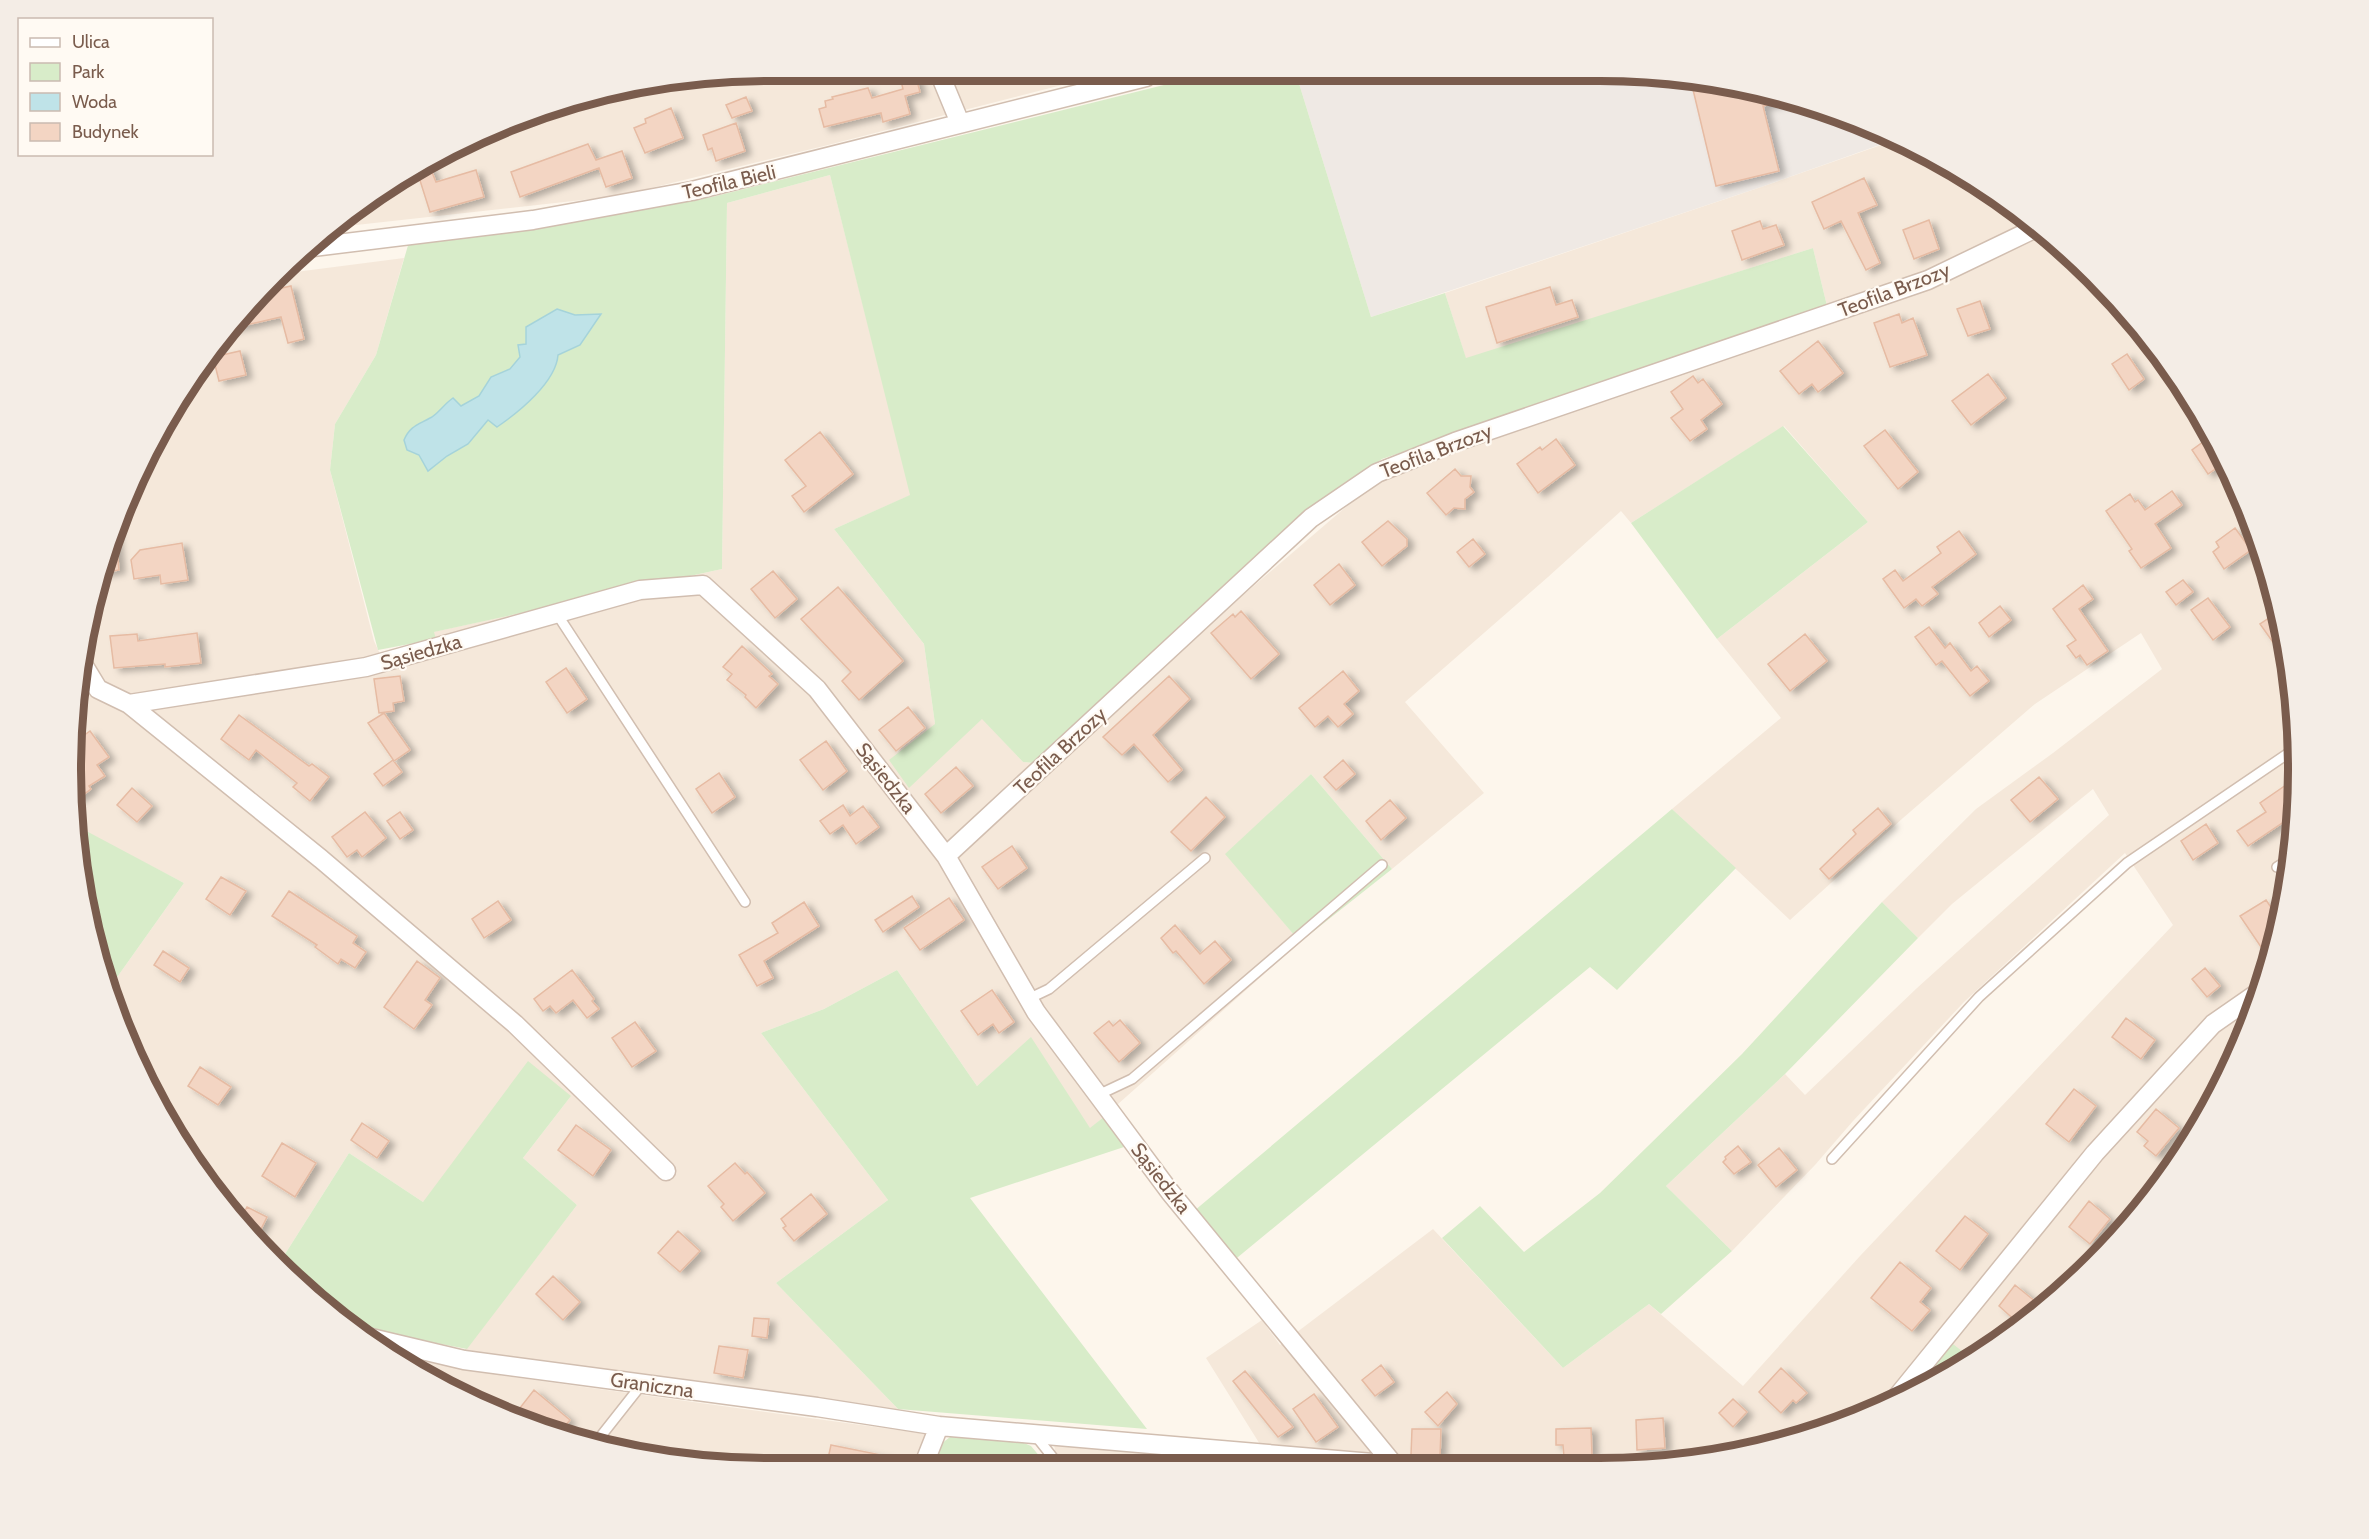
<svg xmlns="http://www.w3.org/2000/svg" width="2369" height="1539" font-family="Cabin,sans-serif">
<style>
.residential{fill:#f5e8da}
.industrial{fill:#efe9e4}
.green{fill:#d8ecc9}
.water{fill:#bfe3e8;stroke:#a5d3da;stroke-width:1.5}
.building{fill:#f3d5c3;stroke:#e6bba3;stroke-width:1.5;filter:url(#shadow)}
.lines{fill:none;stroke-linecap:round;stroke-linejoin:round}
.lane-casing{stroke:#d1beb0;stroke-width:12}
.street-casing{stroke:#d1beb0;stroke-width:21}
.lane{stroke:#fff;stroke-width:9}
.street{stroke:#fff;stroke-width:18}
.labels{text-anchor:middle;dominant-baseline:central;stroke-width:4.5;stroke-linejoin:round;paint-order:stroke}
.street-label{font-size:20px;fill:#7a5c4d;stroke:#fffaf3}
.rim{fill:none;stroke:#7a5c4d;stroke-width:8}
</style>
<defs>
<filter id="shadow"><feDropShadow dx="6" dy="3.5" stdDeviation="3" flood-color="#0004"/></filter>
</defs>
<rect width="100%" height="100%" fill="#fdf6ec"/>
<path class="residential" d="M678,77H1093L828,145L618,196L329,228L381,188L545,107Z
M1880,131L1908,142L2060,244L2154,344L2226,460L2275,588L2297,723L2293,860L2262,994L2205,1119L2125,1230L2025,1324L1909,1396L1780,1445L1645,1467L1273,1465L1206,1358L1262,1320L1280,1345L1433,1229L1563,1368L1649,1304L1743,1386L1860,1256L2173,925L2125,853L1964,1002L1853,1121L1815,1165L1732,1251L1666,1186L1785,1074L1805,1095L1917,988L2109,815L2093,789L1952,904L1918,938L1882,902L1976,809L2053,753L2162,669L2141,633L2035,704L1903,818L1790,920L1672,809L1781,718L1717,639L1868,522L1784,426L1631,523L1621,511L1548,577L1405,702L1484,793L1392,869L1311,774L1226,854L1300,942L1090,1129L1031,1038L977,1086L897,970L824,1009L761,1033L888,1200L776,1283L898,1409L958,1430L455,1363L577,1205L523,1158L571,1096L423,1202L349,1153L280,1262L188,1158L124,1037L108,990L184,883L74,826L72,724L108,544L164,420L215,344L280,274L404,258L376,355L335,424L330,470L374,641L386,667L442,653L433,632L722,569L727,203L830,175L911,495L834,529L924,644L935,724L983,719L1023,762L1059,765L1165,662L1382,476L1422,466L1455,448L1827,306L1813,248L1466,359L1445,293L1764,186L1884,144Z
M380,1346L504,1376L927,1434L914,1464L679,1463L502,1415L420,1375Z
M1054,1444L1212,1459L1217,1465L1067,1464L1055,1451Z"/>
<path class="industrial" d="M1297,77H1691L1824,107L1880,131L1885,143L1764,186L1371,317Z"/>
<path class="green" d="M1196,77H1297L1371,317L1445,293L1466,358L1813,248L1827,306L1382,459L1302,514L1035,763L1023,762L982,719L909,788L889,760L935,724L924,644L834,529L910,495L830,175L727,203L722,569L434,632L436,639L378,650L330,470L335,424L376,355L409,242L712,197Z
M1783,426L1868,522L1717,639L1631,523Z
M1311,774L1392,869L1300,942L1225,854Z
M1672,809L1736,868L1617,990L1590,967L1232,1262L1194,1211Z
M75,825L184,883L108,990L94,950Z
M1882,902L1918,938L1785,1074L1666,1186L1732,1251L1661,1314L1649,1304L1563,1368L1442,1238L1480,1206L1524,1252L1600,1193L1742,1054Z
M897,970L977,1086L1031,1037L1090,1128L1105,1116L1124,1147L970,1198L1147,1429L898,1409L776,1283L888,1200L761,1033L824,1009Z
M528,1061L571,1096L523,1158L577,1205L467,1349L353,1327L309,1295L280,1262L349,1153L423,1202Z
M1949,1341L1971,1358L1909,1396Z
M950,1437L1015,1439L1031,1446L1046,1464H935L941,1444Z"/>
<path class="water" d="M557,309L575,315L601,314L580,345L558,355C556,382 519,412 497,427L488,420L468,444L447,456L428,471L419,455L407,450L404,440C410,426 418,425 430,418C437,415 444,404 453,398L461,406L479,396L491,377L510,369L520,357L518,345L526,344V327Z"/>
<path class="building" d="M900,77H916L920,92L905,96L910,114L883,122L881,113L824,127L819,109L826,107L825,101L833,99L832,97L868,88L872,98L903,89Z
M1690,77L1790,100L1763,106L1779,171L1716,186Z
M746,97L752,111L732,118L726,105Z
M671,108L683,138L645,153L634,128L646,123L645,119Z
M736,123L745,151L716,161L712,148L708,150L703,135Z
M588,144L596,160L622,151L632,178L606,187L599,168L520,197L511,172Z
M429,165L436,182L476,170L484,197L430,212L417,171Z
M1864,178L1877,205L1858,213L1880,263L1866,270L1841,221L1824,229L1812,202Z
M1929,220L1939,249L1914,259L1903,230Z
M1760,221L1763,229L1776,225L1784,245L1742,260L1732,231Z
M291,286L304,339L288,343L281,317L229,329L264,292Z
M1550,287L1556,305L1572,300L1578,317L1497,343L1486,307Z
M1980,301L1990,329L1968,336L1957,309Z
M1899,314L1902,323L1913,318L1927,355L1890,367L1874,323Z
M1818,341L1843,373L1818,392L1812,384L1799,394L1780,371Z
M240,351L246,375L219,381L213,357Z
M2127,354L2144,379L2129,390L2112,364Z
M1988,374L2006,398L1971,425L1952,401Z
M1693,376L1698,383L1703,379L1722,404L1701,420L1707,429L1690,441L1671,418L1683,409L1671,392Z
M1885,430L1918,472L1898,489L1864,446Z
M820,432L853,474L804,512L792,496L806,486L785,460Z
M2211,436L2227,461L2208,474L2192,450Z
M1556,439L1575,465L1538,493L1517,464L1540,447L1542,450Z
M1455,469L1461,476H1471L1470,487L1474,492L1465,499V509L1454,508L1446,515L1427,493Z
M2172,491L2182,505L2155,524L2171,548L2141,568L2129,551L2132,549L2106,511L2130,494L2135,502L2138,500L2145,510Z
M1388,521L1407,539V546L1382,566L1362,542Z
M115,528L119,570L102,573L108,544Z
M2235,528L2251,550L2224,569L2213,552L2219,547L2216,542Z
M1959,531L1976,554L1932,587L1938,594L1922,606L1916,599L1904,608L1883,579L1895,570L1903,581L1941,553L1937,547Z
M1473,539L1485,554L1469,567L1457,552Z
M182,543L188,580L161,584L160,575L134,579L131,560L140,550Z
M1339,564L1355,585L1330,605L1314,585Z
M773,571L797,599L775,618L751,589Z
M2183,580L2193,592L2176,605L2166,592Z
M2083,585L2093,599L2079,609L2108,651L2087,665L2080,655L2076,658L2067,646L2076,640L2053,609Z
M838,587L903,661L859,700L842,681L851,672L801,619Z
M2208,598L2230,627L2213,640L2191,610Z
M2000,606L2011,620L1989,637L1979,623Z
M1241,611L1279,654L1251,679L1211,633L1233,614L1235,617Z
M2278,612L2280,621L2287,662L2260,624Z
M1929,627L1945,648L1950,643L1971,671L1977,666L1989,681L1970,696L1942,661L1936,665L1915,637Z
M197,633L201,663L165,667V664L114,668L110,636L137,634L138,641Z
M1805,634L1827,661L1790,691L1768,664Z
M742,646L772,674L769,676L778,684L756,708L745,697L746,695L727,680L732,674L723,667Z
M566,668L587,699L567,713L546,682Z
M1343,671L1359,691L1344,704L1353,714L1338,727L1328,716L1315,727L1299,708Z
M400,676L404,701L393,703L394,711L379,713L374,679Z
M1169,676L1190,699L1153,735L1182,770L1168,782L1134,744L1122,755L1103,737Z
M908,707L925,728L896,751L879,730Z
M384,713L410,750L394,761L368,723Z
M239,715L309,766L312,764L329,777L310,801L293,787L297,783L256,750L249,760L221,739Z
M90,731L109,757L97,765L105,776L89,786L91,789L72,803V769L79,776L82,774L72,759V744Z
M826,741L847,771L823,790L800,760Z
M393,760L402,772L383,786L374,774Z
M1343,760L1355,774L1336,790L1324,777Z
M956,767L973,786L941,813L925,794Z
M719,773L735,797L712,813L696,789Z
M2039,777L2058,799L2030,822L2011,800Z
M2286,785L2295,798L2294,815L2248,846L2237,831L2266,812L2260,803Z
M132,788L152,806L137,822L117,805Z
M1206,797L1225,817L1191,851L1171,832Z
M1390,800L1406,818L1381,840L1366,821Z
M843,805L850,816L863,806L879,827L856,844L843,825L830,834L820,821Z
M1878,808L1891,824L1829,879L1820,869L1856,834L1853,830Z
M365,812L386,838L362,857L357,850L347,857L332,837Z
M400,812L413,830L400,839L387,821Z
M2206,824L2218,843L2193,860L2181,841Z
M1012,846L1027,868L998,889L982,867Z
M221,877L246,891L230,915L206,899Z
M289,891L357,936L353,943L366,952L355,968L341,959L338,964L315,947L317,945L272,916Z
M912,896L919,907L883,932L875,920Z
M949,898L964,920L920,950L904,928Z
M2266,900L2279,919L2274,939L2261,947L2240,916Z
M498,901L511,920L484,938L472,919Z
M804,902L819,926L764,961L773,978L757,986L739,955L778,933L772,923Z
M1175,925L1200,954L1215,941L1231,960L1204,984L1176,951L1173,953L1161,938Z
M163,951L189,968L180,982L154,965Z
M417,961L440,978L425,1000L432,1005L414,1029L384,1007Z
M2205,968L2220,986L2207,997L2192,979Z
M572,970L594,999L592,1001L599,1009L587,1018L573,1000L556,1013L550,1006L543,1011L534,999Z
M992,990L1014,1022L999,1033L993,1024L978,1035L961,1011Z
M2126,1018L2155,1040L2141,1059L2112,1037Z
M1120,1020L1140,1043L1119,1062L1094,1033L1109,1021L1113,1026Z
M635,1022L656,1051L632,1067L612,1038Z
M200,1067L231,1087L218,1105L188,1086Z
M2074,1089L2096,1106L2069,1142L2046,1124Z
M2156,1109L2179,1128L2156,1156L2144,1146L2148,1141L2137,1132Z
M362,1123L389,1141L377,1158L351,1140Z
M576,1125L611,1150L593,1176L558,1150Z
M282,1143L316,1163L295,1197L262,1176Z
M1738,1146L1751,1162L1734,1174L1723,1162L1726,1159L1725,1157Z
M1779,1148L1797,1170L1776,1187L1758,1165Z
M735,1163L745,1174L747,1172L765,1193L733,1221L721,1207L724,1204L708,1186Z
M811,1194L827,1214L794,1241L783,1228L786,1226L781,1219Z
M2089,1201L2110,1219L2090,1244L2069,1227Z
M247,1207L267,1217L259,1233L251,1229L241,1218Z
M1965,1216L1988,1234L1960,1270L1936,1251Z
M678,1231L700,1251L680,1272L658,1253Z
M1900,1262L1931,1288L1920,1302L1930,1310L1912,1331L1871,1298Z
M553,1276L580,1302L563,1320L536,1294Z
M2015,1285L2036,1302L2019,1324L1999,1306Z
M754,1318L769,1319L767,1338L752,1336Z
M719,1346L748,1350L743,1378L714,1373Z
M1381,1365L1394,1382L1375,1396L1362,1380Z
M1781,1368L1807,1393L1796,1403L1793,1400L1781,1413L1759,1392Z
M1245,1371L1293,1427L1278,1437L1233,1381Z
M534,1390L570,1420L561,1431L512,1418Z
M1447,1392L1457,1404L1438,1426L1425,1412Z
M1314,1394L1338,1427L1316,1442L1293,1409Z
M1733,1399L1747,1412L1733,1427L1719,1413Z
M1663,1418L1665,1448L1637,1450L1636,1420Z
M1591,1428L1592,1455L1564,1457L1563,1445H1556V1429Z
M1412,1429H1441L1440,1456L1411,1455Z
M831,1445L886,1456L885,1464L827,1463Z"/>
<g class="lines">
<g class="lane-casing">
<path id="lane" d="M557,614L745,902
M2277,867L2293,857
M1028,999L1049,989L1205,858
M1098,1095L1132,1079L1382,865
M1832,1159L1979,997L2127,863L2296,748
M1035,1435L1058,1464
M597,1441L642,1384"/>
</g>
<g class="street-casing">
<path id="street" d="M941,77L960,123
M305,248L533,220L692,191L1146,77
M84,666L98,689L129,704L321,859L515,1024L666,1171
M129,704L366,667L640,590L703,585L817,689L946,856L1036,1012L1098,1095L1170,1192L1394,1465
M946,856L1311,518L1377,473L1455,442L1928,280L2036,228
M367,1337L464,1360L817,1407L939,1426L1408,1466
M1892,1403L2095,1153L2213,1024L2262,990
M924,1464L939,1426
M1639,1467L1649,1466"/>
</g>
<use href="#lane" class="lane"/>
<use href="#street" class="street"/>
</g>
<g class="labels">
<g class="street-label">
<text transform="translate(729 182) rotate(-13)">Teofila Bieli</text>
<text transform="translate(1894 290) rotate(-21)">Teofila Brzozy</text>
<text transform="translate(1436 451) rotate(-21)">Teofila Brzozy</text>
<text transform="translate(421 652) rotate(-16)">Sąsiedzka</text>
<text transform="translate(1060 751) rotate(-43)">Teofila Brzozy</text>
<text transform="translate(886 778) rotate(52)">Sąsiedzka</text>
<text transform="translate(1161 1178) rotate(52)">Sąsiedzka</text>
<text transform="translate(652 1385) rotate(8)">Graniczna</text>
</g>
</g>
<path d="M0 0H2369V1539H0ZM769 81H1600A688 688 0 0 1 2288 769V770A688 688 0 0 1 1600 1458H769A688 688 0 0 1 81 770V769A688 688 0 0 1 769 81Z" fill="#f4ede6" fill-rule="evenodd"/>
<path class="rim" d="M769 81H1600A688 688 0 0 1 2288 769V770A688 688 0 0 1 1600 1458H769A688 688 0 0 1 81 770V769A688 688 0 0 1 769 81Z"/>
<rect x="18" y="18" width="195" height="138" fill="#fffaf3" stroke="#cabbb1" stroke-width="1.5"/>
<rect x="30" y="38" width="30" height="9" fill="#ffffff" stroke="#cabbb1" stroke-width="1.5"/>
<text x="72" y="48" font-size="18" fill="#7a5c4d">Ulica</text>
<rect x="30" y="63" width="30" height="18" fill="#d8ecc9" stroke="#cabbb1" stroke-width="1.5"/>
<text x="72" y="78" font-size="18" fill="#7a5c4d">Park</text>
<rect x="30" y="93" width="30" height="18" fill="#bfe3e8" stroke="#cabbb1" stroke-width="1.5"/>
<text x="72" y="108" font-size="18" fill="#7a5c4d">Woda</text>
<rect x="30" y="123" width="30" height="18" fill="#f3d5c3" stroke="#cabbb1" stroke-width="1.5"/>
<text x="72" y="138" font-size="18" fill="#7a5c4d">Budynek</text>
</svg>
